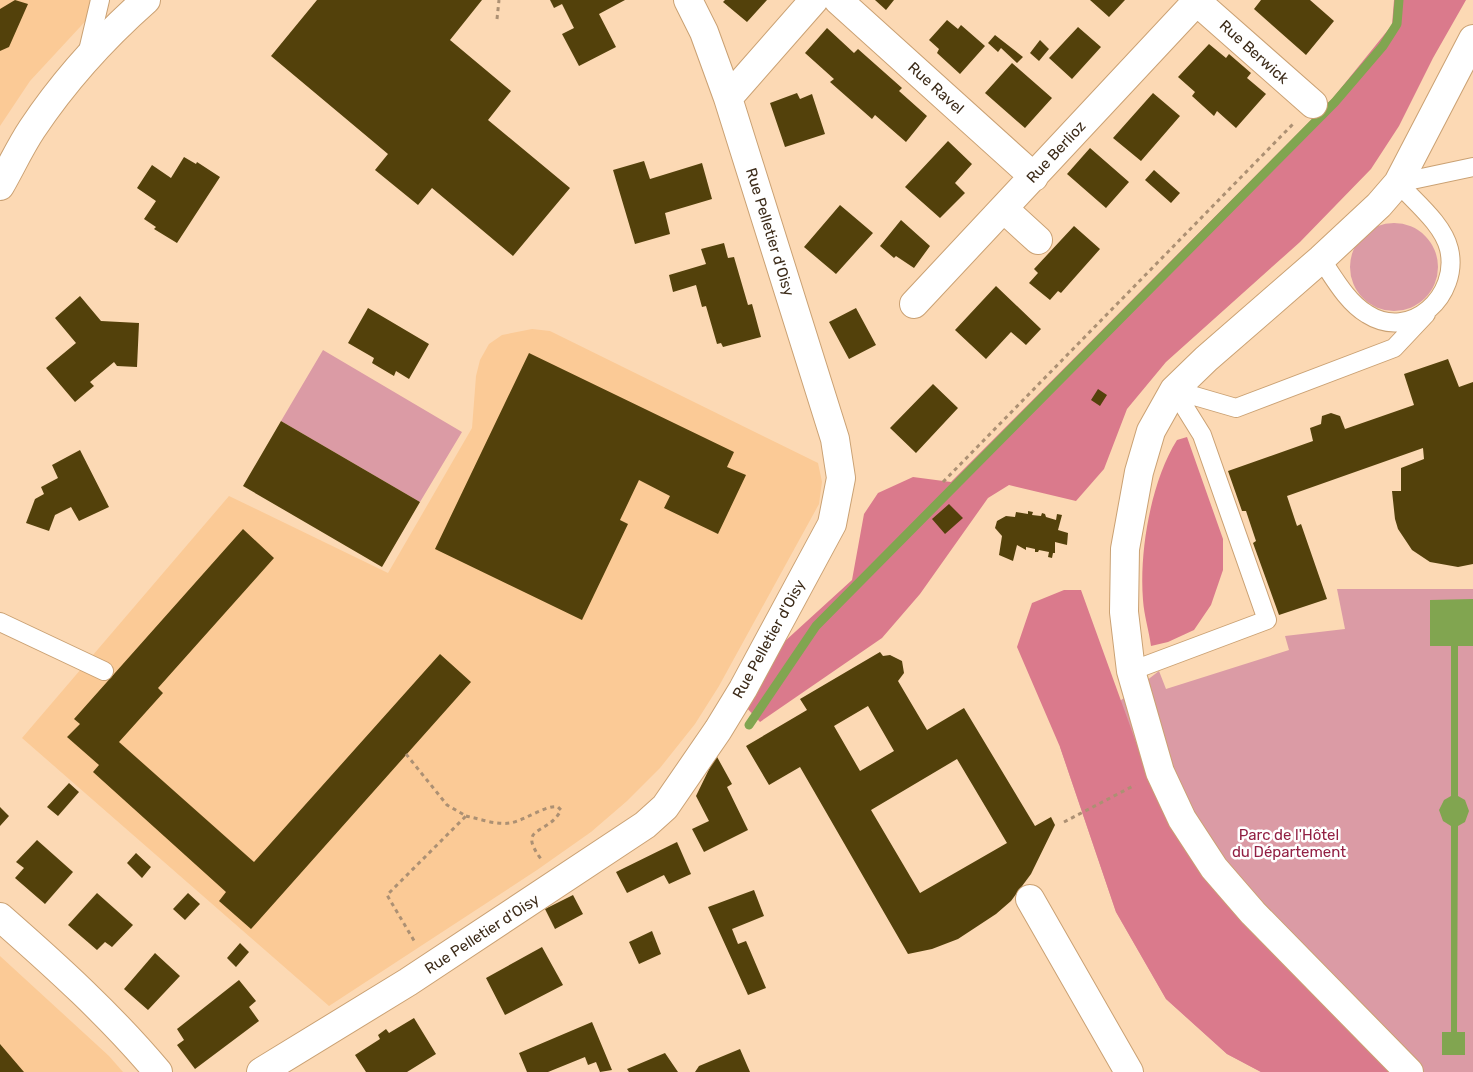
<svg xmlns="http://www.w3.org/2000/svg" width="1473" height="1072" font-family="Rubik,sans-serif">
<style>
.built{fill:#fbca96}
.green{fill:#db9ba5}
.forest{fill:#da7a8c}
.water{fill:#81a550}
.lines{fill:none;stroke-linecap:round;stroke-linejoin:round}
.stream{stroke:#81a550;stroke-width:9}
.building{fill:#53410b;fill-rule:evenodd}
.service-casing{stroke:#caa173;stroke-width:20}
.minor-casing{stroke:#caa173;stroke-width:30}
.tertiary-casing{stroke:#caa173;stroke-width:30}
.path{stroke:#ac9073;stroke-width:3;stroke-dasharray:4 4;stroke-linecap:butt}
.service{stroke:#fff;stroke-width:18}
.minor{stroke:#fff;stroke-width:28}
.tertiary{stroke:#fff;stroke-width:28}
.labels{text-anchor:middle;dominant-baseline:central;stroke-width:5;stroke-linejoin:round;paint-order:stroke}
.street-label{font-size:15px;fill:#3c2b19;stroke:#fff}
.park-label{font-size:15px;fill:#922043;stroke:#fff}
</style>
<rect width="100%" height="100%" fill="#fcd9b4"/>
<path class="built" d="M0,0H105L30,81L0,126Z
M532,329L550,331L818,463L822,482L819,504L719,686L695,724L660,768L627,801L591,832L537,870L329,1006L22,738L229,496L388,573L472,428L476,376L480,360L489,344L502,335Z
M0,956L109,1056L123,1072H0Z"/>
<path class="green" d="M1350 267a44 44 0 1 1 88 0a44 44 0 1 1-88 0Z
M323,350L462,432L420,502L281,421Z
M1337,589H1473V1072H1261L1227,1054L1166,999L1116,912L1060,747L1159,671L1166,689L1289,650L1285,636L1345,629Z"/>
<path class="forest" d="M1394,0H1466L1433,58L1399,126L1371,169L1300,242L1166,362L1127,409L1104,469L1076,501L1009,485L988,498L920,594L882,638L760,722L745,706L784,642L852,580L864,514L878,493L913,477L951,482L1333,98L1392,25Z
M1187,437L1223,539V570L1211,605L1194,630L1168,642L1151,646C1149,631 1144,615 1143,600C1139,552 1151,481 1177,440Z
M1064,590H1081L1146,770L1401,1072H1261L1227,1054L1166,999L1116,912L1060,747L1017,647L1032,603Z"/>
<path class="water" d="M1473,599V646H1458V796L1465,800L1469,811L1465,822L1458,826L1457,1032H1465V1055H1442V1032H1451V826L1443,821L1439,810L1444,800L1451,796V646H1430V600Z"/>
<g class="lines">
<path class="stream" d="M749,725L816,626L1335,102L1383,46L1397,24L1399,0"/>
</g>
<path class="building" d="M15,0L28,4L9,47L0,51V9Z
M317,0H482L450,40L511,91L488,120L570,188L513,256L432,188L418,205L375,170L388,154L271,56Z
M550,0H625L599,14L616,47L579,66L562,34L574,28L562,4L554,8Z
M725,0H767L747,22L723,2Z
M875,0H894L886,10Z
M1090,0H1125L1109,17Z
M1261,0H1310L1334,21L1306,55L1254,9Z
M947,20L958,29L961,25L985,46L960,74L937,53L939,49L929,40Z
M1078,27L1101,47L1072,79L1049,58Z
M827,28L854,53L858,49L902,88L899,91L927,116L906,142L875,115L872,119L830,82L834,79L805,53Z
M995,35L1023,57L1017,63L1001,48L998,52L988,43Z
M1040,40L1049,49L1039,61L1030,53Z
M1209,44L1226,58L1229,54L1251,73L1247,78L1266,94L1236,128L1217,111L1214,116L1192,96L1195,92L1178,77Z
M1012,63L1052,98L1025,128L985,93Z
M797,93L800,99L812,94L825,134L785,147L770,103Z
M1153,93L1180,116L1141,161L1113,138Z
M948,141L972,164L955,183L965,193L940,218L905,187Z
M1090,148L1129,182L1106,208L1067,174Z
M184,157L196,164L197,162L220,177L177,243L154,229L156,227L144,219L156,201L137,188L152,165L171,178Z
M644,161L650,179L702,163L712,199L665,213L670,234L635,244L613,170Z
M1154,170L1180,193L1171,203L1145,180Z
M840,205L873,233L836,274L804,247Z
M901,220L930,246L914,268L896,256L894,258L880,246Z
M1074,226L1100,249L1061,293L1058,291L1050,300L1029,283L1038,273L1034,269Z
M724,243L728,258L734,257L748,305L752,304L761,337L723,347L721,343L717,344L706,306L702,307L696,285L673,292L669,275L706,264L701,249Z
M996,286L1041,329L1026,345L1011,332L986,359L955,330Z
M80,296L101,321L139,323L137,367L117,366L114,362L90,382L94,386L75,402L46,368L76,343L55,318Z
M368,308L429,344L409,379L396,371L394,376L372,363L374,358L348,343Z
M856,308L876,345L849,359L829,322Z
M529,353L734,452L727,467L746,475L718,534L664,508L670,496L639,480L620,520L628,524L582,620L435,549Z
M1448,359L1459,387L1473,382V564L1458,567L1430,562L1412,550L1398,529L1395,519L1392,491H1401V468L1424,459L1423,448L1287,496L1297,526L1301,524L1327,599L1279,615L1253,543L1256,541L1246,511H1242L1228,471L1313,441L1310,428L1321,424L1322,416L1331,413L1340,416L1345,429L1414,405L1404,374Z
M933,384L958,408L916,453L890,428Z
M1098,389L1107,395L1100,406L1091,400Z
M281,421L420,502L382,567L243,486Z
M80,450L109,507L79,521L71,507L55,515L49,531L26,523L35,499L44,494L41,487L58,478L52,465Z
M949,504L963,518L945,534L932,519Z
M1028,511L1033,512L1032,515L1041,516L1042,513L1045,514L1046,517L1056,520L1057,514L1062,515L1058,530L1068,533L1067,545L1055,542V553H1053L1052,558L1048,557L1049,552L1039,550L1038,552H1035V549L1026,547V550L1017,545L1013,561L999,555L1002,536L995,528L997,521L1006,516L1015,517L1016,512L1028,514Z
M243,529L274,558L158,688L163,693L119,742L254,862L440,654L471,682L251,929L219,901L226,892L93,772L99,765L67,737L80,724L74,719Z
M880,652L883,656L890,655L902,661L904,673L898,681L927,730L964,708L1035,826L1051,817L1055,825L1031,874L1011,901L996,914L958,939L932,949L908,954L800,767L769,785L746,746L807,710L800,699ZM868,706L894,751L860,771L834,726ZM957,759L1007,843L920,893L871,810Z
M716,755L732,784L727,787L748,830L704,852L692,829L709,821L696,796Z
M69,783L79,792L58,816L47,807Z
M0,807L9,816L0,826Z
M37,840L73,872L45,904L15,878L24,868L16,862Z
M677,842L691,874L669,884L664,875L627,893L616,872Z
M136,853L151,867L142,878L127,863Z
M754,890L764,916L732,929L738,944L746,941L766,988L748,995L708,907Z
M97,893L133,925L112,947L105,942L97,950L68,925Z
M188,893L200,904L185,920L173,909Z
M573,895L583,914L555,929L545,909Z
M652,931L661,954L639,964L629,942Z
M240,943L249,952L236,967L227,958Z
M542,947L563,985L505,1015L486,978Z
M155,953L180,976L148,1010L124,989Z
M239,980L256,1001L249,1007L259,1021L195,1069L177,1045L184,1040L177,1029Z
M414,1018L436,1054L407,1072H366L355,1055L380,1039L378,1035L386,1029L389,1033Z
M592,1022L612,1070L600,1072L596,1062L588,1065L585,1057L548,1072H527L519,1053Z
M0,1044L24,1072H0Z
M740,1049L750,1072H695L699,1066Z
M665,1053L678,1072H629L627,1069Z"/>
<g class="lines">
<g class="service-casing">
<path id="service" d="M87,55L100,0
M1321,259C1334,278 1347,302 1367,314C1411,342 1460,295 1449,249C1443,224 1415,202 1398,183L1473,167
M1174,390L1236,408L1394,348L1426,314
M0,622L104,671
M1131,671L1267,620L1202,435L1174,390"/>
</g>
<g class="minor-casing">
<path id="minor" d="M838,0L1034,177
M1195,0L1313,104
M728,98L814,0
M0,186C11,167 20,147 32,129C64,81 103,38 146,0
M1004,209L1038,240
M914,304L1198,0
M1030,899L1129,1072
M261,1072L408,982L645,825L665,807L718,730L743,689L832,524L841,478L835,439L728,98L704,32L688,0
M1409,1072L1253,913L1214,868L1182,819L1160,772L1131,671L1124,612L1125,549L1139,472L1151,431L1174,390L1206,359L1321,259L1379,205L1398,183L1473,39"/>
</g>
<g class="tertiary-casing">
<path id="tertiary" d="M0,917C56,966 110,1015 158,1072"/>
</g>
<path class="path" d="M497,19L499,0
M943,482L1293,124
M406,754L447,805L466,816L387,895L416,944
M466,816C480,819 496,825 510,823C524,821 547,804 558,807L561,810C548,836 516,825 541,859
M1064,822L1135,785"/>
<use href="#service" class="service"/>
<use href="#minor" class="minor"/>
<use href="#tertiary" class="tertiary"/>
</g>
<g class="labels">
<g class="street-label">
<text transform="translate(1254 52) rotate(42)">Rue Berwick</text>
<text transform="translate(936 88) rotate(42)">Rue Ravel</text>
<text transform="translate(1056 152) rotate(-47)">Rue Berlioz</text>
<text transform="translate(770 232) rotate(73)">Rue Pelletier d'Oisy</text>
<text transform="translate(769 639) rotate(-61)">Rue Pelletier d'Oisy</text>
<text transform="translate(482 934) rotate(-33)">Rue Pelletier d'Oisy</text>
</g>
<g class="park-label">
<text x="1289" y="835">Parc de l'Hôtel<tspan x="1289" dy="17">du Département</tspan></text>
</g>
</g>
</svg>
